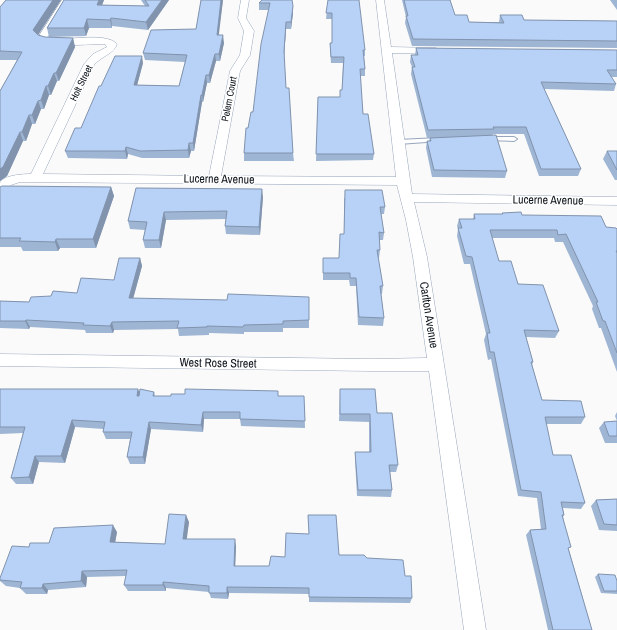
<svg xmlns="http://www.w3.org/2000/svg" width="617" height="630" font-family="'Archivo Narrow',sans-serif">
<style>
.lines{fill:none;stroke-linecap:round;stroke-linejoin:round}
.lane-casing{stroke:#97a6bc;stroke-width:2}
.street-casing{stroke:#97a6bc;stroke-width:1}
.lane{fill:#fff;fill-rule:evenodd}
.street{fill:#fff;fill-rule:evenodd}
.wall{fill:#9eb5d4}
.shaded-wall{fill:#8193ad}
.building{fill:#b8d2f7;stroke:#8193ad}
.labels{text-anchor:middle;dominant-baseline:central;stroke-width:3;stroke-linejoin:round;paint-order:stroke}
.far-street-label{font-size:10px;fill:#0f151c;stroke:#fff}
.street-label{font-size:12px;fill:#0f151c;stroke:#fff}
</style>
<rect width="100%" height="100%" fill="#fafafa"/>
<g class="lines">
<g class="lane-casing">
<path id="lane" d="M487,137H514L517,139L514,141L485,140V138Z
M439,138L441,139V141L398,144L395,142L398,140Z"/>
</g>
<g class="street-casing">
<path id="street" d="M62,0H70L47,38C64,42 105,31 117,44C114,54 100,57 94,65L43,174L209,176L230,71L240,55L244,31L238,18L241,0H249L246,18L254,31L250,55L240,71L221,176L396,177L376,0H384L391,47L436,48L441,51L436,54L392,53L412,194L617,197V205L414,202L427,257L486,630H464L429,371H371L0,366V354L371,359L427,358L413,257L406,220L397,185L20,182L11,185L4,195L0,196C0,192 0,186 0,183C3,175 24,174 31,174L84,64L93,54L107,47L105,44H100C86,44 45,49 37,39Z"/>
</g>
<use href="#lane" class="lane"/>
<use href="#street" class="street"/>
</g>
<path class="wall" d="M6,0H61L38,35L45,37L73,38L75,47L59,81H57L51,95H49L44,109H41L35,124H32L26,141H23L7,176L0,181V91L17,60H0V7Z
M64,0H104L102,5L145,6L141,0H169L148,30L112,26V28H89L86,36L49,37L47,28Z
M201,0H223L218,35L224,43L220,61H216L210,83H207L203,102H202L194,151H191L189,158H142L128,154L127,159L68,158L65,151L81,128L101,86L143,63L137,85L179,86L185,62L145,60L143,53L196,29Z
M292,0L293,13L291,29H286L284,56L286,88L293,153L294,161H244V153L248,128L253,112L269,10H259V3Z
M328,0L365,50V56H364L365,69V76H360L363,114L374,154L373,160L316,161L318,97H340V90H342L343,63H331L330,49V43H332V19H326Z
M402,0H450L455,15L469,22H499L500,15L524,20L617,21V48L412,46L405,23L406,17Z
M610,0H617V10Z
M416,48L617,50V77H611L616,84L614,91L544,89L581,169L578,176H539L524,134H493L492,136L507,171L505,178L432,177L426,148L427,141H429L430,138H427L411,74L412,67L410,62L411,55H415Z
M607,151H617V180H615L603,159Z
M0,187H111L114,196L96,248H60L58,251H23L21,247H0Z
M136,188L263,197L260,235L226,234L225,226L226,219L166,220L161,248H145L143,240L145,230L130,229L128,221Z
M344,198L385,207L384,214H381L384,233L383,240H379L380,250L379,258H378L383,286L382,294H381L384,318L383,326L358,325L356,286H350L349,280H323V258H339L344,234Z
M502,213L522,215L617,229V372L601,328H599L592,309L593,306L563,242H555L554,238H492L499,261L559,331L555,338L526,337L533,362L532,365L542,400L585,417L581,424H546L553,455L585,503L581,509L563,508L564,515L563,517L569,550L592,630H548L526,535L530,530L541,529L537,498L518,496L491,359L488,360L484,340L486,334L470,264H464L457,236L458,229L457,226L459,219H473L474,214H502Z
M140,258L142,266L133,299L227,300L309,297V328H283V332H244V334L209,333V335L179,336L178,329L114,330L113,333H86L85,330L30,327L29,329L0,328V301L29,302L51,296L77,293L114,280Z
M0,389L139,393L154,392L155,396H171L185,394L278,391V396H304L305,428L241,426L240,419H204L203,432L151,429L145,464H130L127,457L130,439H106L103,432V429L75,427L65,463L39,462L33,484H16L11,478L23,433L0,434Z
M340,389L377,413L398,465L396,472H390L392,490L391,497L357,496L355,459V452H369V422L339,421Z
M617,412V421L615,416Z
M617,421V443H605L599,428L604,422Z
M617,499V531L599,530L591,506L596,500Z
M308,515L339,555L367,558L405,576L412,598L410,603L309,602V594L229,593L228,599L211,598L209,592L166,588V591H128L124,585L126,576L87,577L86,587L48,590L47,594H26L20,588L6,586L0,581V578L29,547L117,532L115,542L165,544L189,522L186,539L236,546L235,566H269L285,557L309,534Z
M598,574L617,581V594L601,593L595,577Z"/>
<path class="shaded-wall" d="M53,0H61L36,38L33,30Z
M99,0H104L99,13L97,5Z
M162,0H169L148,30L146,22Z
M221,0H223L218,42L217,35Z
M293,6V13L291,29V22Z
M111,18L112,26V28L110,20Z
M87,19L89,28L86,36L84,28Z
M286,22V29L284,58V51Z
M223,35L224,43L220,61L219,54Z
M73,38L75,47L59,81L56,73Z
M215,54L216,61L210,83L209,75Z
M142,56L143,63L135,93L134,85Z
M54,73L57,81L51,95L48,86Z
M206,75L207,83L203,102L202,95Z
M46,86L49,95L44,109L41,100Z
M201,95L202,102L194,151L193,143Z
M38,101L41,109L35,124L32,115Z
M29,115L32,124L26,141L22,132Z
M20,132L23,141L7,176L0,181V169Z
M189,143L191,151L189,158L188,150Z
M126,147L128,154L127,159L125,151Z
M111,187L114,196L96,248L93,239Z
M262,189L263,197L260,235L259,227Z
M164,212L166,220L161,248L159,240Z
M56,239L60,248L58,251L55,242Z
M140,258L142,266L131,306L129,298Z
M26,320L30,327L29,329L25,321Z
M112,322L114,330L113,333L110,326Z
M138,389L141,396H137Z
M203,412L204,419L203,432L201,425Z
M72,420L75,427L65,463L61,456Z
M149,422L151,429L145,464L143,457Z
M35,456L39,462L33,484L29,477Z
M186,515L189,522L186,545L183,539Z
M113,525L117,532L114,549L110,542Z
M235,539L236,546L235,572L234,566Z
M82,571L87,577L86,587L81,581Z
M163,582L166,588V591L163,585Z
M43,584L48,590L47,594L42,588Z
M227,587L229,593L228,599L227,593Z"/>
<path class="building" d="M6,0H53L33,30L38,35L45,37L73,38L56,73H54L48,86H46L41,100L38,101L32,115H29L22,132H20L3,167L0,169V91L22,52L0,51V7Z
M64,0H99L97,5L149,6L145,0H162L146,22L111,18L110,20L87,19L84,28H47Z
M201,0H221L217,35H223L219,54H215L209,75H206L202,95H201L193,143H189L188,150L140,151L126,147L125,151H65L75,128H81L99,86H101L115,56H142L134,85L179,86L187,55L143,53L151,30L196,29Z
M262,0H292L293,6L291,22H286L284,51L286,88H289L293,153H244L246,128H248L251,112H253L261,44L270,3H259Z
M328,0H359L365,50H363L365,69H360L363,114H368L374,154H316L318,97H340V90H342L344,57H331L330,43H332V13H326Z
M404,0H450L455,15H467L469,22L504,23L500,15H522L524,20L617,21V41L413,39L406,16H408Z
M416,48L617,50V70H607L616,84L541,82L581,169H541L526,127H493L494,129L428,130L412,67H415L411,55H418Z
M496,135L507,171L434,170L427,141H431L430,138Z
M607,151H617V170Z
M2,186L111,187L93,239H56L55,242L19,241L21,238H0V187Z
M136,188L262,189L259,227L225,226L227,211L164,212L159,240H143L147,222L128,221Z
M345,190H382L385,207H380L384,233L379,232L380,250H377L383,286H380L384,318L359,317L356,278H350V273H323V258H339L340,234H344Z
M521,212L522,215L601,216L606,227L616,228L617,229V251H616L617,253V353L605,321H603L596,302H598L566,234L558,235L557,230H490L499,261H511L518,284L543,285L559,331L524,330L533,362H531L542,400L581,401L585,417H545L553,455H571L585,503L561,502L564,515H562L571,547L568,548L592,630H553L530,530L546,529L541,492L521,490L494,352H490L487,333H490L472,257L466,256L458,228H462L459,219H475L474,214H503L502,213Z
M119,258H140L129,298L227,300L228,294L309,297V320L283,321V324L244,325L243,327L207,326V327L177,328L179,321L112,322L110,326L83,325L84,323L26,320L25,321H0V301L29,302L31,297L51,296L53,291L77,293L81,278L114,280Z
M0,389H138L137,396H139L140,389L154,392L153,396H171V394H185V389L278,391V396H304L305,421L240,419V412H203L201,425L149,422L143,457H127L132,432H103L105,422L72,420L61,456H35L29,477L11,478L25,427H0Z
M340,389H375L377,413H392L398,465H389L392,490H358L355,452H371L370,414H340Z
M617,421V436H609L604,422Z
M617,499V525L604,524L596,500Z
M169,514L186,515L183,539H235L234,566H269L271,556L285,557L286,533L309,534L308,515H336L339,555H364L367,558L403,560L405,576H411L412,598L309,597V588L227,587V593H209V586L163,582V585H124L127,570L82,571L81,581L43,584L42,588H20L22,582L0,580V578L12,546L29,547L30,543H49L54,528L113,525L110,542L165,544Z
M598,574L615,575L617,581V591H604Z"/>
<g class="labels">
<g class="far-street-label">
<text transform="translate(81 83) rotate(-64)">Holt Street</text>
<text transform="translate(229 99) rotate(-79)">Pelem Court</text>
</g>
<g class="street-label">
<text transform="translate(219 179) rotate(1)">Lucerne Avenue</text>
<text transform="translate(548 200) rotate(1)">Lucerne Avenue</text>
<text transform="translate(429 315) rotate(81)">Carlton Avenue</text>
<text transform="translate(218 363) rotate(1)">West Rose Street</text>
</g>
</g>
</svg>
